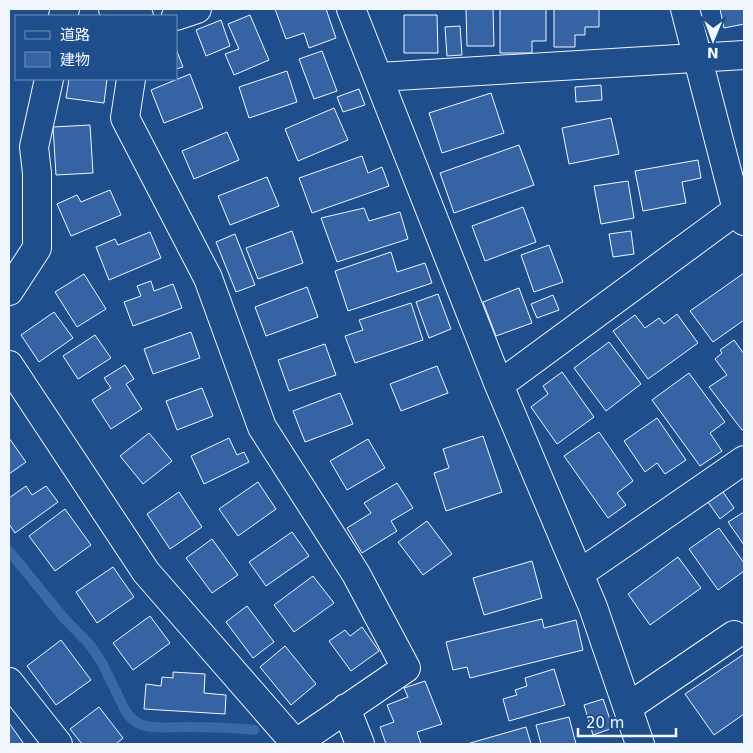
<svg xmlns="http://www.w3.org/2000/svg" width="753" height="753" font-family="'DejaVu Sans','Noto Sans JP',sans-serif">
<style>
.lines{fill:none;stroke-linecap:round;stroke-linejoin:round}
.stream{stroke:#3b69a3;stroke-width:10}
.building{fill:#3563a3;stroke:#f2f6ff}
.minor-casing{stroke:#f2f6ff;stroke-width:30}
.minor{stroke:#1f4e8c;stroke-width:28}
</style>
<rect width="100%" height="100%" fill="#1f4e8c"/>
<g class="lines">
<path class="stream" d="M9,551L63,617L90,645L102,663L125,710C129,717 134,722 142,725C154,729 171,727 184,727C207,727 230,727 254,730"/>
</g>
<path class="building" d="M275,9H326L336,38L309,48L304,33L286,39Z
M466,9H493L494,46H467Z
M500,9H546V41H532V53H500Z
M554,9H599V27H585V35H575V47H554Z
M720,9H744V24L724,28Z
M250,15L269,60L234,75L225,54L239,49L228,24Z
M404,15H437L438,53H404Z
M221,20L230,46L206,56L196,30Z
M460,26L462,55L447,56L445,27Z
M176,49L183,67L176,69Z
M322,51L337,91L314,99L299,59Z
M287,71L297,102L249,118L239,87Z
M190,74L203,108L164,123L151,90Z
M69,79H107L104,103L66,98Z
M601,85L602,100L576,102L575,87Z
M359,89L365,105L343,112L337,97Z
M491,93L504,133L442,153L429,113Z
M334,108L348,140L298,161L285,129Z
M611,118L619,154L569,164L562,128Z
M90,125L93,173L56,175L53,127Z
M227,132L239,160L194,179L182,151Z
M519,145L534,185L454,213L440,173Z
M362,156L368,173L382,167L389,186L312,213L299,178Z
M698,160L701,178L682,182L686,203L643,211L635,171Z
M267,177L279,206L230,225L218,196Z
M628,181L634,218L601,224L594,186Z
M110,190L121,215L71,236L57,204L77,195L81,202Z
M523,207L536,242L485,261L472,226Z
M364,208L369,221L400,212L408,239L337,262L321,218Z
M292,231L303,263L258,279L246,248Z
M631,231L634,254L613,257L609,234Z
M150,232L161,258L109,280L96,247L115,239L118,245Z
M235,234L255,285L236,292L216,242Z
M549,245L563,282L534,292L521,255Z
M391,252L397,272L425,263L432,283L348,311L335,271Z
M744,273V320L713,342L690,311Z
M84,274L106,309L77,327L55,292Z
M151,281L154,291L173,284L182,308L133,326L124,302L141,296L137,286Z
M307,287L318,317L266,336L255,307Z
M519,288L532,323L496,336L483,302Z
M438,294L451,329L429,338L416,302Z
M553,295L559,310L537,318L531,304Z
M411,303L423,340L355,363L345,336L363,330L359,320Z
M54,312L73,338L39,362L21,335Z
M677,314L698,343L648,379L613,331L635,315L645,328L659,318L664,324Z
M191,332L200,358L153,374L144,349Z
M95,335L111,358L78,379L63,356Z
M734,340L744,354V429L742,430L709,387L727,375L715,359L722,353L720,350Z
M609,342L641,384L606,411L574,368Z
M325,344L336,375L289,391L278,360Z
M125,365L134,379L126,384L142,409L111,429L92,400L111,388L104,378Z
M437,366L448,393L401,411L390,384Z
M562,372L594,417L557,444L531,407L548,394L543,386Z
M689,373L725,422L710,433L722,451L700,466L652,400Z
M202,388L213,416L177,430L166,401Z
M340,393L353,424L305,442L293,411Z
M657,418L686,460L665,474L657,463L645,472L624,441Z
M599,432L633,481L617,493L626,505L608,518L564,456Z
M149,433L172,461L143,484L120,456Z
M483,436L502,492L446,511L434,473L449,468L443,449Z
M9,438L26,462L9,474Z
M229,438L237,455L244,452L249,462L204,484L191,456Z
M368,439L385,468L347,490L330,461Z
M258,482L276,509L238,536L219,509Z
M397,483L413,508L391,521L397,531L362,553L347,528L371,513L364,503Z
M26,486L32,495L46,486L58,502L15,533L9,524V498Z
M179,492L202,527L170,549L147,514Z
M723,492L734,508L720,519L708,502Z
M65,509L91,545L55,571L29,536Z
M744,512V545L728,522Z
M427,521L452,554L423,575L398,542Z
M719,528L744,563V571L718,590L689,549Z
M292,532L309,556L266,586L249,562Z
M212,539L238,575L212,593L186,558Z
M678,557L701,588L650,625L628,594Z
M532,561L542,598L484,615L473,578Z
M113,567L134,597L97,623L76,592Z
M313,576L334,603L294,632L274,605Z
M247,606L274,642L253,658L226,622Z
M150,616L170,643L133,670L113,643Z
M542,619L544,628L576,620L583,650L470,678L467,667L453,670L446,642Z
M362,627L379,651L351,671L329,641L345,630L350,636Z
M61,640L91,680L56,705L27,666Z
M285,646L316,684L291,705L260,667Z
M744,654V714L714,735L685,694Z
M554,669L565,705L509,721L503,699L517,695L515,690L527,686L525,678Z
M173,672L205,674L204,693L226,695L225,714L144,709L146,684L161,686L162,677L173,678Z
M425,681L442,724L417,732L421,744H386L380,727L394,722L387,705L408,697L404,688Z
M603,699L613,728L593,735L584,705Z
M99,707L123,738L116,744H82L70,729Z
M569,717L576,744H541L536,725Z
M9,723L24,744H9Z
M526,727L531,744H467Z"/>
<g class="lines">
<g class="minor-casing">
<path id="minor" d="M113,9L139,16
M351,9L499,385L593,607L640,744
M685,9L737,210L744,221
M63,16L65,9
M176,16L197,9
M379,77L744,55
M131,79L125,118L208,278L262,427L356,574L406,668L295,744
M9,291L37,248V173L34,147L49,79
M9,365L146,572L296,744
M499,385L737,210
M579,574L744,460
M9,682L58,744
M628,707L734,635
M346,708L360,744"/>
</g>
<use href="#minor" class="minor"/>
</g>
<rect width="753" height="753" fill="none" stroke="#f2f6ff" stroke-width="20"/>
<rect x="15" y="15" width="162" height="65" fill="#1f4e8c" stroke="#7391ba"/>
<rect x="25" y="31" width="25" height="8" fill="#1f4e8c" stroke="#7391ba"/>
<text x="60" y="40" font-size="15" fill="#f2f6ff">道路</text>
<rect x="25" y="52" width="25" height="15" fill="#3563a3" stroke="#7391ba"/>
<text x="60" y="65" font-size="15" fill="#f2f6ff">建物</text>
<g transform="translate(713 40) rotate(181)" stroke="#1f4e8c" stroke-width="4" paint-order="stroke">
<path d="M0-4L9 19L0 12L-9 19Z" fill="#f2f6ff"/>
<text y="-8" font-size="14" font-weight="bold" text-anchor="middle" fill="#f2f6ff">N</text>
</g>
<path d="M578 728v8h98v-8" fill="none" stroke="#f2f6ff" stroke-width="2.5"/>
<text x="586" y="728" font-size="15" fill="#f2f6ff" stroke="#1f4e8c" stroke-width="4" paint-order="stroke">20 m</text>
</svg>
